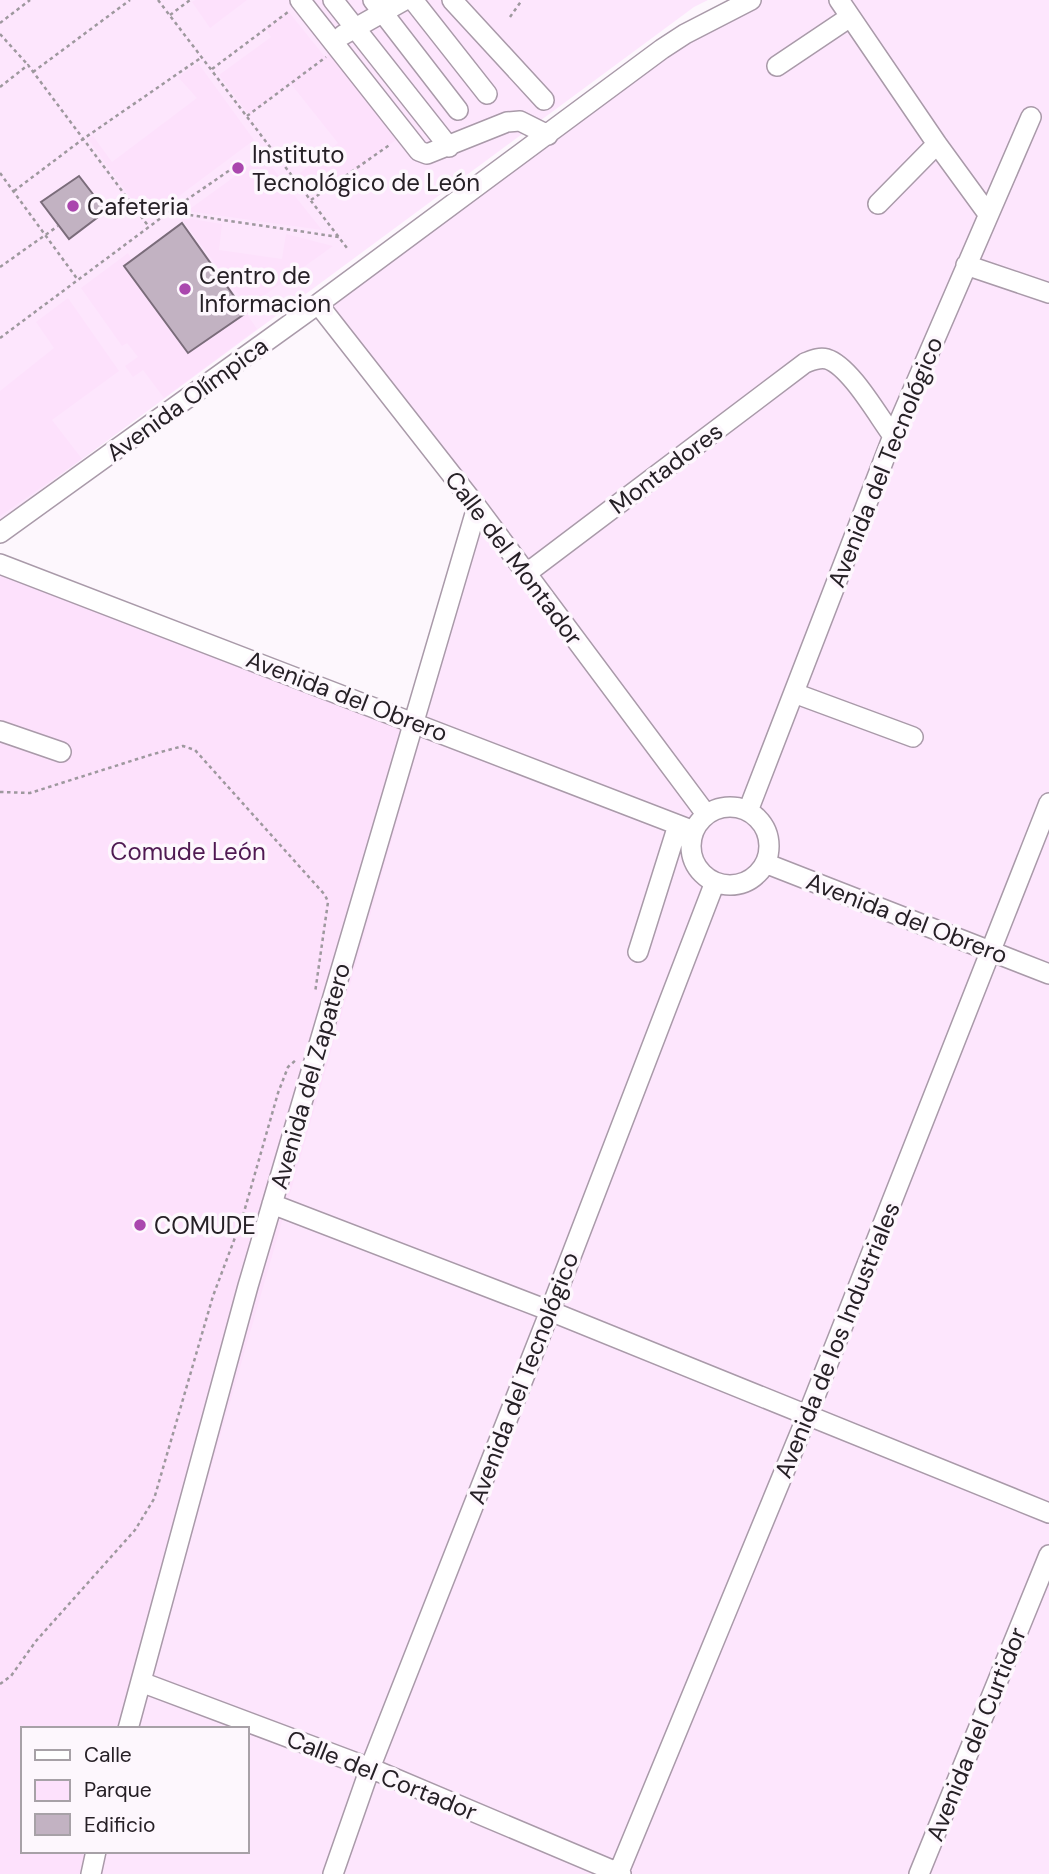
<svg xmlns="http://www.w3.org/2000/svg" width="1049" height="1874" font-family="'DM Sans',sans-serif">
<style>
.built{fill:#fde6fd}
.green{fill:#fde1fc}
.building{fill:#c2b2c2;stroke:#7a6c7a;stroke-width:2}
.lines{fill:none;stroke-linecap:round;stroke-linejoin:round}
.minor-casing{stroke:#a99aa9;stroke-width:22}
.path{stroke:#9e989e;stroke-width:2.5;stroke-dasharray:3.5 3.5;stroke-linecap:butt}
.minor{stroke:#fff;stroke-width:19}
.poi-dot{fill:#aa47ae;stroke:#fdf7fd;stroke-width:2.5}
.labels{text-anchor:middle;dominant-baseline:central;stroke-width:7;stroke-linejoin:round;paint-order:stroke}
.poi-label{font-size:24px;fill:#262026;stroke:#fdf7fd;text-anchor:start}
.street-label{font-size:24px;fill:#262026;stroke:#fdf7fd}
.park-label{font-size:24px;fill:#4f1952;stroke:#fdf7fd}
</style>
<rect width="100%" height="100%" fill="#fdf7fd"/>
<path class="built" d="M0,0H708L694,7L0,520Z
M761,0H1049V1874H92L98,1851H247V1729H132L426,721L479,502L329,303L702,25Z"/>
<path class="green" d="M195,0H247L210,28L192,2Z
M288,11L325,57L331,53L396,140L318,196L300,173L338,143L291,84L249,115L219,75L271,37L265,29Z
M198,63L254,140L147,220L88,139L93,136L112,162L197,98L178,77Z
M263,156L322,230L187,211Z
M180,217L222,224L219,250L282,259L286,234L333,246L248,307Z
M128,253L132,260L124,266L188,353L246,313L257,329L164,398L143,370L133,377L125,366L138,357L127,343L122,346L81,288Z
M68,298L119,371L52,420L82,459L0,516V391L54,348L36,322Z
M0,565L426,721L136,1729H23V1851H101L94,1874H0Z"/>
<path class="building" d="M79,176L106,211L69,239L41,202Z
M182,223L246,313L188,353L124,266Z"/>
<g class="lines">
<g class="minor-casing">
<path id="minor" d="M300,0L419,151L427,154L507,122L520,121L548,135
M333,0L449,147
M373,0L458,110
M413,0L487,94
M452,0L544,100
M839,0L937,144L988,214
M343,35L405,0
M777,66L850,17
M878,204L937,144
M966,265L1049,293
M318,304L477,507L706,814
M0,533L318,304L662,49L685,34L751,0
M0,564L694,831
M527,573L805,363C813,360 819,357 827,359C850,366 878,416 893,436
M794,693L913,737
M0,731L61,752
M691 846a39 39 0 1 1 78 0a39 39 0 1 1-78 0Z
M748,811L893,436L1031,117
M765,863L1049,974
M638,952L678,825
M272,1204L550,1311L1049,1513
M141,1682L370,1768L621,1874
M128,1729L248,1286L477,507
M91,1874L96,1851
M333,1874L370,1768L550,1311L715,882
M618,1874L808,1414L1049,803
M919,1874L1049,1555"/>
</g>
<path class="path" d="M158,0L347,248
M170,15L190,0
M510,17L522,0
M0,23L30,0
M0,34L28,65
M212,69L288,12
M33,72L130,0
M0,87L28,65L149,227
M247,116L326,57
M0,173L78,280
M14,191L83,139L202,57
M311,200L391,144
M169,212L339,237
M0,267L58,226
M0,338L169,212L243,161
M0,792L30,793L150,755L183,746L195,750L325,895L328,902L315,993
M0,1684L11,1676L36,1641L135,1530L154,1499L213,1296L242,1219L278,1093L288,1067L297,1059"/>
<use href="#minor" class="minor"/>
</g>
<g class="poi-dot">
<circle cx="238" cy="168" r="7"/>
<circle cx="73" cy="206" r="7"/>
<circle cx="185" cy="289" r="7"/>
<circle cx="140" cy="1225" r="7"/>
</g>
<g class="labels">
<g class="poi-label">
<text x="252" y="154">Instituto<tspan x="252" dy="28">Tecnológico de León</tspan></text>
<text x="87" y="206">Cafeteria</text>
<text x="199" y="275">Centro de<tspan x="199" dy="28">Informacion</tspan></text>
<text x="154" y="1225">COMUDE</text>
</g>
<g class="street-label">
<text transform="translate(187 399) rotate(-36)">Avenida Olímpica</text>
<text transform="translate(885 462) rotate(-68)">Avenida del Tecnológico</text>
<text transform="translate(666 468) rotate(-37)">Montadores</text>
<text transform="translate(514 558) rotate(53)">Calle del Montador</text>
<text transform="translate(347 696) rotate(21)">Avenida del Obrero</text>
<text transform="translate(907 918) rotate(21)">Avenida del Obrero</text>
<text transform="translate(310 1076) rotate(-74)">Avenida del Zapatero</text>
<text transform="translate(837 1340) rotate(-68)">Avenida de los Industriales</text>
<text transform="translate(523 1378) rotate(-69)">Avenida del Tecnológico</text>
<text transform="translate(976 1734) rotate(-68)">Avenida del Curtidor</text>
<text transform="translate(382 1775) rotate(22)">Calle del Cortador</text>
</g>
<g class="park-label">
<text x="188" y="851">Comude León</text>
</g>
</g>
<rect x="21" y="1727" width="228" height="126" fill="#fdf7fd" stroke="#a7a1a7" stroke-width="2"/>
<rect x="35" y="1750" width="35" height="10" fill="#ffffff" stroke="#a7a1a7" stroke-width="2"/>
<text x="84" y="1762" font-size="21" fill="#262026">Calle</text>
<rect x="35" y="1780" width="35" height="21" fill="#fde1fc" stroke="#a7a1a7" stroke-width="2"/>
<text x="84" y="1797" font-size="21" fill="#262026">Parque</text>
<rect x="35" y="1814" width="35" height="21" fill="#c2b2c2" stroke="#a7a1a7" stroke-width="2"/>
<text x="84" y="1832" font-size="21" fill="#262026">Edificio</text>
</svg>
